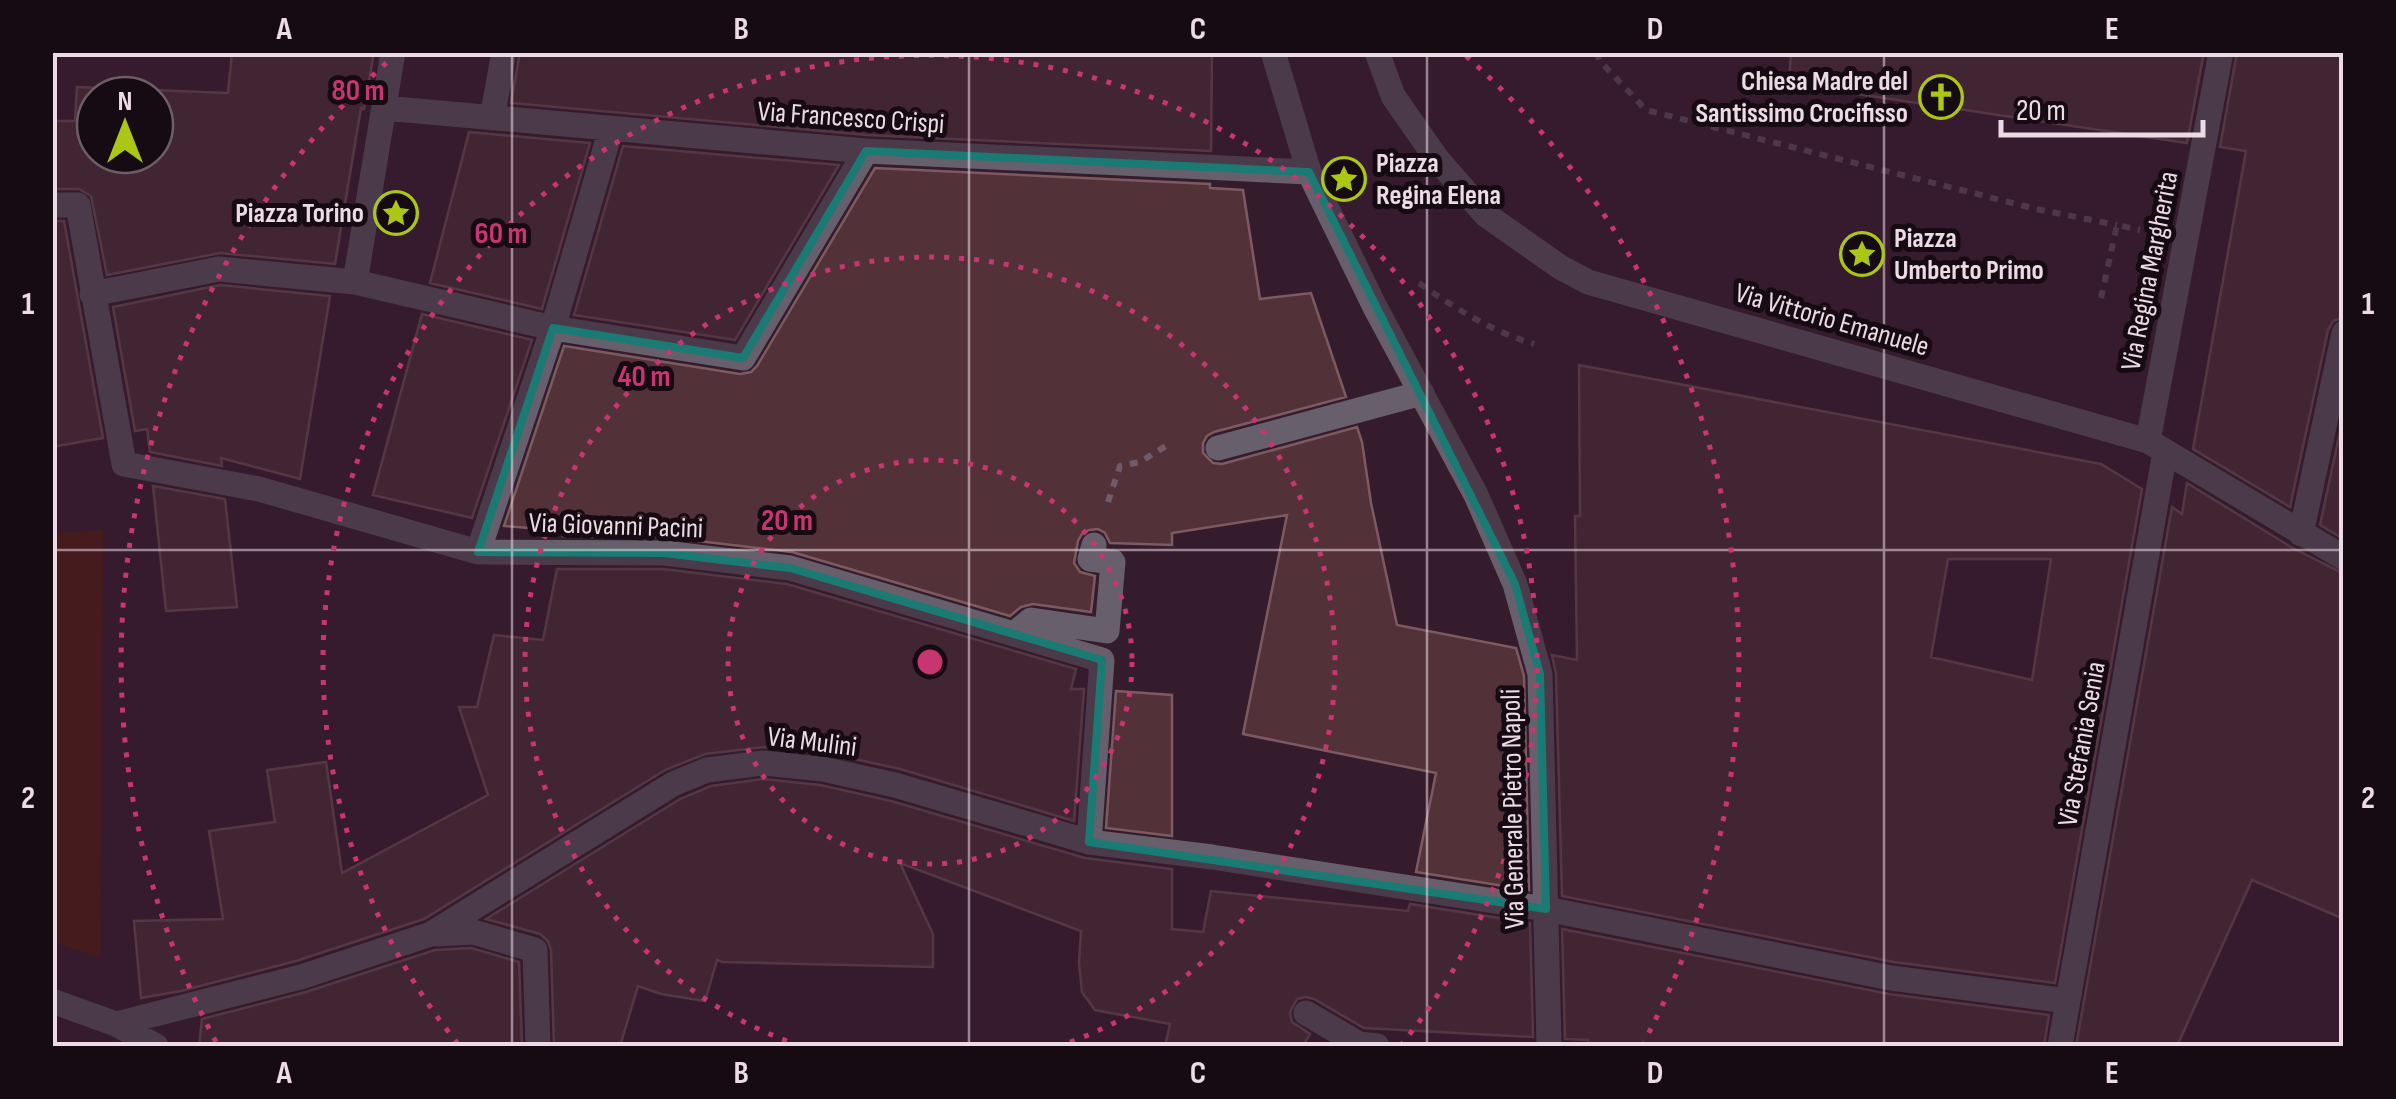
<svg xmlns="http://www.w3.org/2000/svg" width="2396" height="1099" font-family="'Sofia Sans Condensed',sans-serif">
<style>
.green{fill:#5a1b09}
.building{fill:#523238;stroke:#7d5a60;stroke-width:2.5;fill-rule:evenodd}
.lines{fill:none;stroke-linecap:round;stroke-linejoin:round}
.path{stroke:#715a69;stroke-width:6;stroke-dasharray:8 8;stroke-linecap:butt}
.minor{stroke:#675f6b;stroke-width:25}
.marked{fill:none;stroke:#1a7b74;stroke-width:8;stroke-linejoin:round}
.grid{fill:none;stroke:#ecdae5;stroke-width:2.5;stroke-opacity:0.55}
.ring{fill:none;stroke:#c83570;stroke-width:5;stroke-dasharray:5 10}
.labels{text-anchor:middle;dominant-baseline:central;stroke-width:10;stroke-linejoin:round;paint-order:stroke}
.poi-label{font-size:28px;font-weight:bold;fill:#ecdae5;stroke:#160b12;text-anchor:end}
.street-label{font-size:28px;fill:#ecdae5;stroke:#160b12}
.centre{fill:#c83570;stroke:#160b12;stroke-width:5}
.ring-label{font-size:30px;text-anchor:middle;font-weight:bold;fill:#c83570;stroke:#160b12;stroke-width:10;stroke-linejoin:round;paint-order:stroke}
.neatline{fill:none;stroke:#ecdae5;stroke-width:4}
.grid-label{font-size:32px;text-anchor:middle;font-weight:bold;fill:#ecdae5}
</style>
<rect width="100%" height="100%" fill="#351c2d"/>
<path class="green" d="M103,530L100,958L53,942L52,533Z"/>
<path class="building" d="M232,52H374L364,109L361,108L335,264L220,253L107,275L91,196L79,189H52V121H75L77,87L228,93ZM95,95H155V155H95Z
M520,52H1212L1211,151L867,135L511,103Z
M1791,52H2204L2187,143L1789,84Z
M2237,52H2344V317L2333,321L2328,330L2290,507L2193,449L2246,151L2220,147Z
M469,132L590,143L542,309L430,283Z
M623,146L839,165L735,340L574,315Z
M875,168L1210,184V188L1243,190L1260,299L1311,293L1346,397L1214,432L1207,436L1203,443V453L1213,463L1222,464L1357,427L1362,442L1371,503L1397,625L1516,648L1524,676L1529,890L1416,872L1436,773L1243,734L1287,515L1172,533V545L1110,543L1105,533L1098,529L1089,530L1082,534L1078,541L1074,563L1080,572L1095,576L1091,612L1033,604L1021,607L1010,616L792,552L664,537L563,536L564,531L504,526L564,346L740,374L751,372L757,366Z
M52,221H64L103,438L52,447Z
M220,285L330,296L300,479L221,458L222,466L150,452L147,429L135,431L113,307Z
M422,314L532,340L472,518L373,495Z
M1579,365L2101,464L2142,489L2055,983L1894,962L1562,896L1556,674L1552,655L1577,660L1575,516H1580ZM1948,559H2051L2032,680L1931,657Z
M2344,413V539L2320,525Z
M2187,483L2291,547L2344,574V919L2252,880L2177,1046H2076L2172,507L2182,514Z
M153,486L225,499L237,607L166,611Z
M557,569H663L787,584L1076,669L1071,689H1084L1074,821L900,769L827,753L764,747L705,754L665,770L424,919L296,961L181,991L141,998L134,921L223,919L209,831L275,822L267,770L326,762L342,873L488,795L459,707H477L494,635L543,640Z
M1116,691L1172,695V836L1106,828Z
M763,779L820,785L891,801L1085,858L1172,869V929L1203,932L1211,891L1408,911L1410,904L1530,923L1533,1037L1364,1028L1314,999L1305,997L1297,999L1290,1012L1292,1022L1310,1034L1303,1046H1165L1170,1024L1095,1010L1082,992L1079,963L1081,931L900,863L933,934V967L723,962L717,960L705,1001L661,994L638,986L620,1046H554L551,950L548,941L540,934L486,919L680,799L711,786Z
M1562,929L1889,994L2049,1015L2044,1046H1587L1588,1040L1565,1039Z
M471,948L519,962L522,1046H199L202,1019L306,992L435,950Z"/>
<g class="lines">
<path class="path" d="M1597,52L1599,60L1646,110L2036,209L2117,225
M1419,283C1456,309 1491,331 1534,344
M2101,298L2117,225L2140,230
M1108,502L1120,466L1140,462L1169,444"/>
<path class="minor" d="M1273,52L1309,172L1375,307L1476,495L1515,584L1540,674L1549,1046
M1377,52L1393,96L1437,159L1486,215L1560,267L1588,282L2148,441L2344,558
M384,108L866,151L1309,172
M492,118L504,52
M52,205H78L124,464L259,489L478,552L664,553L790,568L1102,660L1089,842
M355,282L393,52
M92,294L219,269L355,282L553,328L743,358L866,151
M2148,441L2221,52
M1218,448L1422,393
M2301,534L2344,333
M478,552L553,328L611,129
M1014,634L1031,620L1107,631L1113,562L1090,559L1094,545
M436,934L473,932L535,950L538,1046
M52,1001L116,1024L156,1046
M1306,1013L1359,1044L1377,1046
M116,1024L301,977L431,934L673,784L707,770L763,763L823,769L895,785L1089,842L1212,857L1546,909L1891,978L2068,1001
M2060,1046L2165,452"/>
</g>
<path d="M0 0H2396V1099H0ZM866,151L1309,172L1515,584L1540,674L1546,909L1089,842L1102,660L790,568L664,553L478,552L553,328L743,358Z" fill="#351c2d" fill-opacity=".55" fill-rule="evenodd"/>
<path class="marked" d="M866,151L1309,172L1515,584L1540,674L1546,909L1089,842L1102,660L790,568L664,553L478,552L553,328L743,358Z"/>
<path class="grid" d="M512,52V1046M969,52V1046M1427,52V1046M1884,52V1046M52,550H2344"/>
<g class="ring">
<circle cx="930" cy="662" r="202"/>
<path d="M801 1046A405 405 0 1 1 1059 1046"/>
<path d="M458 1044A607 607 0 1 1 1402 1044"/>
<path d="M216 1042A809 809 0 0 1 394 56M1466 56A809 809 0 0 1 1644 1042"/>
</g>
<defs>
<g id="church-ring" transform="scale(2.25)"><circle r="9.5" fill="#160b12" stroke="#abc615" stroke-width="1.5"/><path d="M-1.2-6h2.4v3.5h3.3v2.4h-3.3V6h-2.4V-.1h-3.3v-2.4h3.3Z" fill="#abc615"/></g>
<g id="sight-ring" transform="scale(2.25)"><circle r="9.5" fill="#160b12" stroke="#abc615" stroke-width="1.5"/><path d="M0-6L1.8-2.2L6-1.7L2.9 1.2L3.7 5.4L0 3.3L-3.7 5.4L-2.9 1.2L-6-1.7L-1.8-2.2Z" fill="#abc615"/></g>
</defs>
<g fill-rule="evenodd">
<use href="#church-ring" x="1941" y="97"/>
<use href="#sight-ring" x="1344" y="179"/>
<use href="#sight-ring" x="396" y="213"/>
<use href="#sight-ring" x="1862" y="254"/>
</g>
<g class="labels">
<g class="poi-label">
<text x="1908" y="81">Chiesa Madre del<tspan x="1908" dy="32">Santissimo Crocifisso</tspan></text>
<text x="1376" y="163" text-anchor="start">Piazza<tspan x="1376" dy="32">Regina Elena</tspan></text>
<text x="364" y="213">Piazza Torino</text>
<text x="1894" y="238" text-anchor="start">Piazza<tspan x="1894" dy="32">Umberto Primo</tspan></text>
</g>
<g class="street-label">
<text transform="translate(851 118) rotate(4)">Via Francesco Crispi</text>
<text transform="translate(2150 271) rotate(-79)">Via Regina Margherita</text>
<text transform="translate(1832 320) rotate(16)">Via Vittorio Emanuele</text>
<text transform="translate(616 526) rotate(2)">Via Giovanni Pacini</text>
<text transform="translate(812 742) rotate(7)">Via Mulini</text>
<text transform="translate(2082 744) rotate(-80)">Via Stefania Senia</text>
<text transform="translate(1513 809) rotate(-91)">Via Generale Pietro Napoli</text>
</g>
</g>
<circle cx="930" cy="662" r="15" class="centre"/>
<g class="ring-label">
<text x="358" y="100">80 m</text>
<text x="501" y="243">60 m</text>
<text x="644" y="386">40 m</text>
<text x="787" y="530">20 m</text>
</g>
<rect width="2396" height="1099" fill="none" stroke="#160b12" stroke-width="110"/>
<g transform="translate(125 125)"><circle r="48" fill="#160b12" stroke="#6c5e66" stroke-width="2.5"/>
<path d="M0-8L18 38L0 25L-18 38Z" fill="#abc615"/>
<text y="-15" font-size="28" font-weight="bold" text-anchor="middle" fill="#ecdae5">N</text>
</g>
<path d="M2001 120v15h202v-15" fill="none" stroke="#ecdae5" stroke-width="5"/>
<text x="2016" y="120" font-size="30" fill="#ecdae5" stroke="#160b12" stroke-width="8" paint-order="stroke">20 m</text>
<rect x="55" y="55" width="2286" height="989" class="neatline"/>
<g class="grid-label">
<text x="284" y="39">A</text>
<text x="741" y="39">B</text>
<text x="1198" y="39">C</text>
<text x="1655" y="39">D</text>
<text x="2112" y="39">E</text>
<text x="28" y="314">1</text>
<text x="2368" y="314">1</text>
<text x="28" y="808">2</text>
<text x="2368" y="808">2</text>
<text x="284" y="1083">A</text>
<text x="741" y="1083">B</text>
<text x="1198" y="1083">C</text>
<text x="1655" y="1083">D</text>
<text x="2112" y="1083">E</text>
</g>
</svg>
